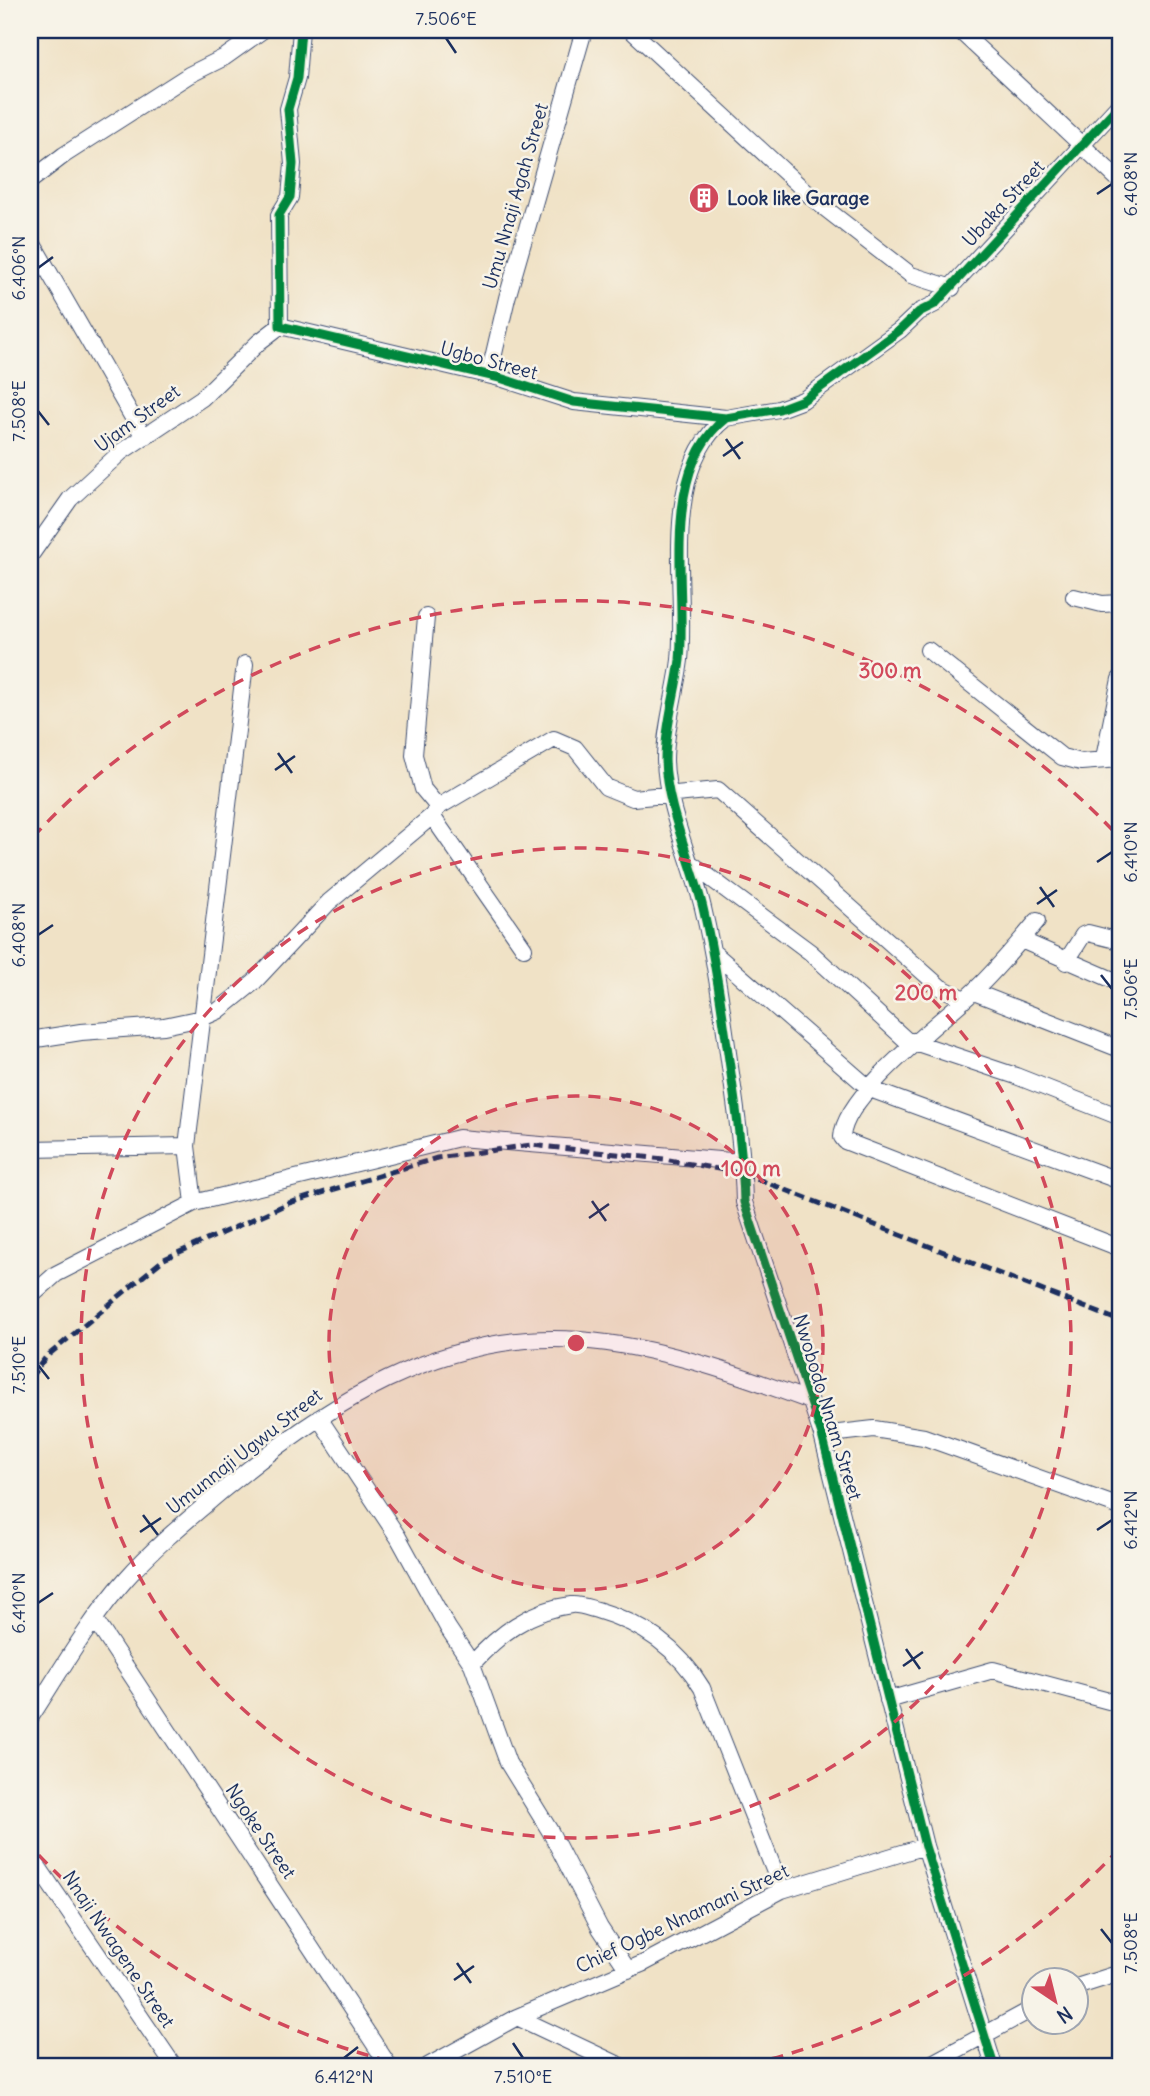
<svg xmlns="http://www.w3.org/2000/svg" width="1150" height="2096" font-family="Delius,sans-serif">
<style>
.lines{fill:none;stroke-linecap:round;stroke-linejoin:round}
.minor-casing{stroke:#3b4a6e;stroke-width:18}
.minor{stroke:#fff;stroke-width:16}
.rail{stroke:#1b2f5e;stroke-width:5;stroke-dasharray:10 5;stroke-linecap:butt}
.cycleway-casing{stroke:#f7f3e8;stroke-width:13}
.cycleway{stroke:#00873e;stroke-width:9}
.ticks{fill:none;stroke:#1b2f5e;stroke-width:2.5}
.ring{fill:none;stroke:#d1495b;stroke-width:3.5;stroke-dasharray:12 9}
.labels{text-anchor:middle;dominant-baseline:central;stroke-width:5;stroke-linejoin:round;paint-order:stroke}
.street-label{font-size:19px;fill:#1b2f5e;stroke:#f7f3e8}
.poi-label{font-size:19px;font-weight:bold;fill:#1b2f5e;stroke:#f7f3e8;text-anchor:start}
.centre{fill:#d1495b;stroke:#f7f3e8;stroke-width:3.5}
.ring-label{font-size:21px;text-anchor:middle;font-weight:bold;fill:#d1495b;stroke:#f7f3e8;stroke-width:5;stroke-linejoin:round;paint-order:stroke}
.neatline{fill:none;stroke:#1b2f5e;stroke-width:2.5}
.ticks-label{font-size:18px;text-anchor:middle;fill:#1b2f5e}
</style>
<rect width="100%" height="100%" fill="#f7f3e8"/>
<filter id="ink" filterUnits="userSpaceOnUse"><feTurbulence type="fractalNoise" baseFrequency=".0143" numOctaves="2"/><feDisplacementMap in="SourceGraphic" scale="14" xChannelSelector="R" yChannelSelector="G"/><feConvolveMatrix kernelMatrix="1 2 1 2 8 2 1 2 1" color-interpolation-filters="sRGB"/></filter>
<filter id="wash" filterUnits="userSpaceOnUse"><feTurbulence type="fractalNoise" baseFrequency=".00686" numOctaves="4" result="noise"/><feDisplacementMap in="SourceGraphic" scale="28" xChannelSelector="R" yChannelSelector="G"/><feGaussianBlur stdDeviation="1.57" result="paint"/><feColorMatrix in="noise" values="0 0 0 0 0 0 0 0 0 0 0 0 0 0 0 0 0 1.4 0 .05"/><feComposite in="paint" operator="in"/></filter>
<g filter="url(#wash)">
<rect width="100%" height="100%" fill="#f0e2c6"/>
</g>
<g filter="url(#ink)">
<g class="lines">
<g class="minor-casing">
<path id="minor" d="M301,30L297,78L288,109L293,164L290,197L279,215L280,326L500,378L574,402L726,418L779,409L803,400L900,330L919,312L935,304L1120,104
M631,30L817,202L911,275L952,288
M959,30L1120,181
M30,181L64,155L189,75L225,57L263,30
M30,239L144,437
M489,375L507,298L584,30
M726,418C659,470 687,586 680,660C676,692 665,727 665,760C666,807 692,862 703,908C715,959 722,1009 729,1060C736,1108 743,1154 744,1202L822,1435L925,1846L994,2066
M30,556L70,499L121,452L202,398L259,342L280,326
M1074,597L1102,604L1120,603
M426,617L414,755L423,789L438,807
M928,650L1062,757L1081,762L1120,759
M1104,758L1120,679
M432,816L524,948
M693,865L810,952L905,1039L1016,1076L1120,1117
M1037,921C1017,945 997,969 975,990C945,1019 844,1094 842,1137L845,1141L1120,1248
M1021,940L1120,983
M714,953L870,1089L1120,1181
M1066,962L1083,935L1088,933L1120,941
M974,992L1120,1049
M30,1040L81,1032L164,1026L202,1018L218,1011L254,982L329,902L432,816L438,807L554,739L575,748L606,787L633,798L718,790L940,987L964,999
M30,1149L187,1146
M194,1203L187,1146L245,664
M30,1297L56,1274L194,1203L459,1138L743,1162
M319,1418L398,1537L448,1628L472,1664L508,1763L550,1831L600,1928L628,1970
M822,1435L874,1429L924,1437L1120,1507
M95,1620L389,2066
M472,1664C499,1634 530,1610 571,1605C579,1604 589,1608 597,1610C642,1623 678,1648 702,1688L782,1890
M888,1700L993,1670L1120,1704
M30,1718C60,1672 89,1621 126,1579C155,1546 190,1518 223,1490C324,1406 442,1329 579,1340C658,1346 735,1373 808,1400
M30,1855L174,2066
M1076,1987L1120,1973
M517,2017L621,2066
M428,2066L517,2017L644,1963L782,1890L925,1846
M927,2066L1034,2008"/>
</g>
<use href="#minor" class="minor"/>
<path class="rail" d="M30,1378L46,1357L164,1259L289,1203L437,1158L531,1145L664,1159L745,1174L1120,1321"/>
<g class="cycleway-casing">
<path id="cycleway" d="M301,30L297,78L288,109L293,164L290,197L279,215L280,326L500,378L574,402L726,418L779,409L803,400L900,330L919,312L935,304L1120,104
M726,418C659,470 687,586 680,660C676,692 665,727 665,760C666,807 692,862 703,908C715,959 722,1009 729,1060C736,1108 743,1154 744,1202L822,1435L925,1846L994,2066"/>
</g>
<use href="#cycleway" class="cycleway"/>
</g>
</g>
<path class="ticks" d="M446,38L456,53M1097,194L1112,184M38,268L53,257M38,411L49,425M726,439L740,459M723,456L743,442M278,753L292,773M275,770L295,756M1097,862L1112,852M1040,887L1054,907M1037,904L1057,890M38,935L53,925M1101,975L1112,989M592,1201L606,1221M589,1218L609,1204M38,1365L49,1379M143,1515L158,1535M1097,1530L1112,1520M140,1532L161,1518M38,1603L53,1593M906,1649L920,1669M903,1666L923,1652M1101,1929L1112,1943M457,1963L471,1983M454,1980L474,1966M513,2043L523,2058M344,2058L358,2047"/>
<circle cx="576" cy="1343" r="247" fill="#d1495b" fill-opacity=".12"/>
<g class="ring">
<circle cx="576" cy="1343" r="247"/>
<circle cx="576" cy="1343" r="495"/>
<path d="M1119 1849A742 742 0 0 1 743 2066M409 2066A742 742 0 0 1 33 1849M33 837A742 742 0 0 1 1119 837"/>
</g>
<defs>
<g id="building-disc" transform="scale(1.575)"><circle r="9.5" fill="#d1495b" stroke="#f7f3e8"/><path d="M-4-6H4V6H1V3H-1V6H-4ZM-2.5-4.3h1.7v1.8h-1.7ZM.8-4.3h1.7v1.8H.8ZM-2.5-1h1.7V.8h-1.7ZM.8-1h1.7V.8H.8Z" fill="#fff"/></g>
</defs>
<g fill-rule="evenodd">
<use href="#building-disc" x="704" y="198"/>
</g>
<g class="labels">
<g class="street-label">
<text transform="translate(515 196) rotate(-74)">Umu Nnaji Agah Street</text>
<text transform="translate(1003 203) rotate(-47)">Ubaka Street</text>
<text transform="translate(489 360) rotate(15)">Ugbo Street</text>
<text transform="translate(137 418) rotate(-36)">Ujam Street</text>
<text transform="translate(828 1407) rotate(73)">Nwobodo Nnam Street</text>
<text transform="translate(244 1451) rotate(-38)">Umunnaji Ugwu Street</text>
<text transform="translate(261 1831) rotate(56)">Ngoke Street</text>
<text transform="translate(682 1918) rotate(-25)">Chief Ogbe Nnamani Street</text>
<text transform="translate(119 1949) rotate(56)">Nnaji Nwagene Street</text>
</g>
<g class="poi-label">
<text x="727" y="198">Look like Garage</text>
</g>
</g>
<circle cx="576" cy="1343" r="10" class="centre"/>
<g class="ring-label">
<text x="890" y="678">300 m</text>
<text x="926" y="1000">200 m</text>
<text x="751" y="1176">100 m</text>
</g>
<rect width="1150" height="2096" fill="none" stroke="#f7f3e8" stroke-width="77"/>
<g transform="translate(1055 2001) rotate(145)"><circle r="33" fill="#f7f3e8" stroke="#9fa5b1" stroke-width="2"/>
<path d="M0-5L12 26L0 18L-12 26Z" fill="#d1495b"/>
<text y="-10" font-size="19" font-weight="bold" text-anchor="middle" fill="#1b2f5e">N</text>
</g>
<rect x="38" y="38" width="1074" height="2020" class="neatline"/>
<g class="ticks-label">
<text x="446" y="25">7.506°E</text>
<text transform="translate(1131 184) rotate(-90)" y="6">6.408°N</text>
<text transform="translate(19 268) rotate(-90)" y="6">6.406°N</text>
<text transform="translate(19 411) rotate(-90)" y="6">7.508°E</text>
<text transform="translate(1131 852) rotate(-90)" y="6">6.410°N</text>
<text transform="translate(19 935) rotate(-90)" y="6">6.408°N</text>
<text transform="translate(1131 989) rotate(-90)" y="6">7.506°E</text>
<text transform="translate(19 1365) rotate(-90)" y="6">7.510°E</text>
<text transform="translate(1131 1520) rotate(-90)" y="6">6.412°N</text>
<text transform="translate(19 1603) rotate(-90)" y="6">6.410°N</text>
<text transform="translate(1131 1943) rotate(-90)" y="6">7.508°E</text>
<text x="344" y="2083">6.412°N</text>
<text x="523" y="2083">7.510°E</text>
</g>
</svg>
